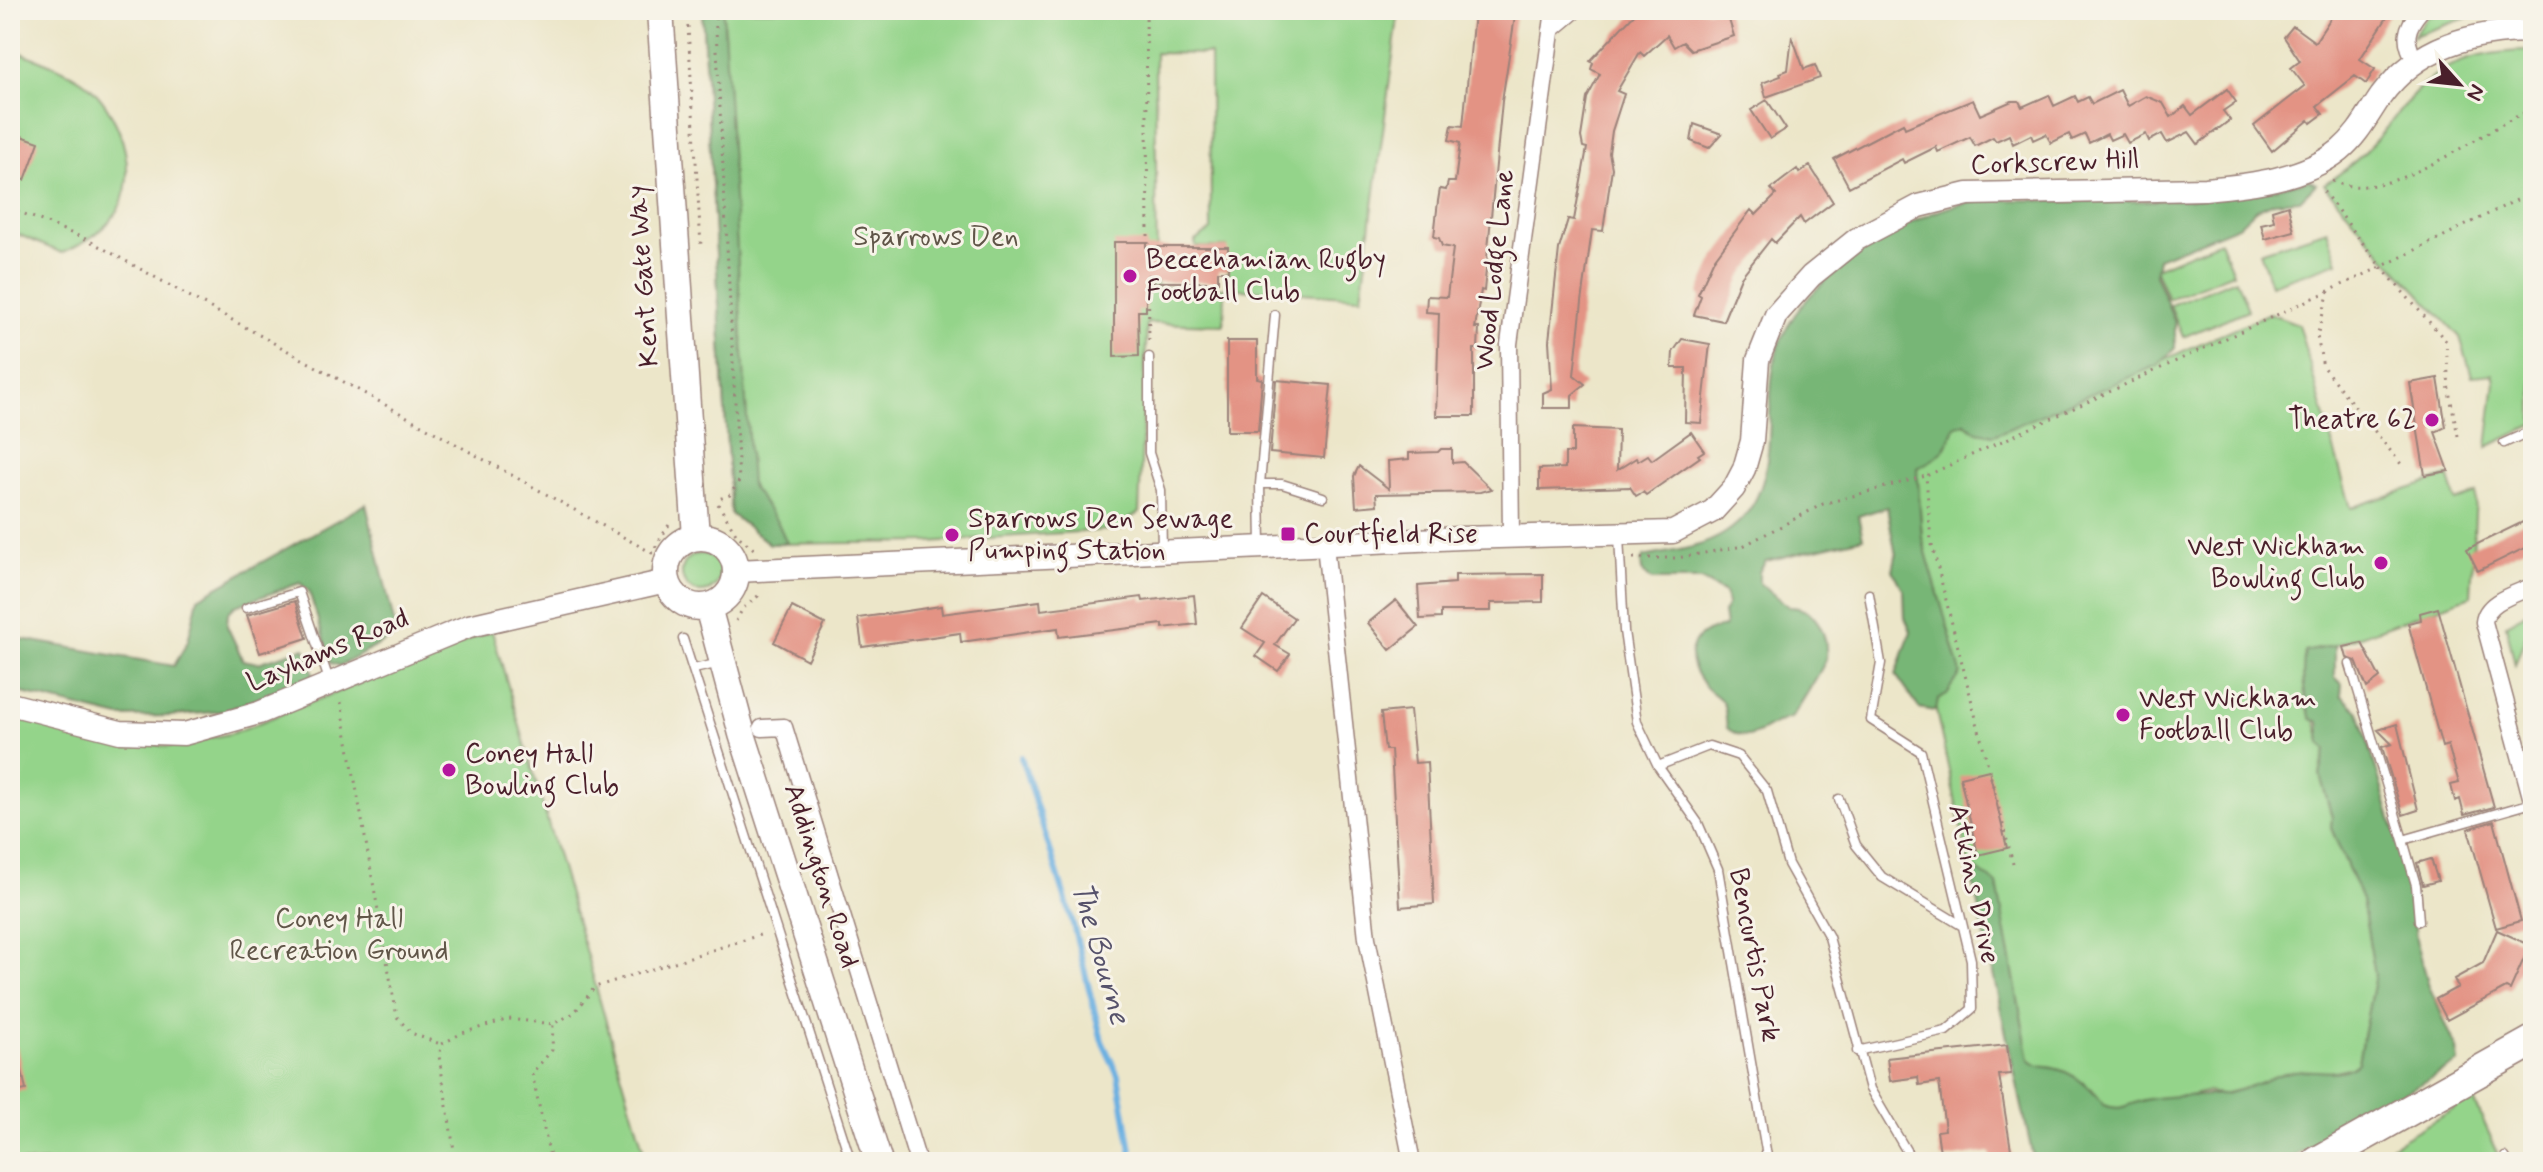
<svg xmlns="http://www.w3.org/2000/svg" width="2543" height="1172" font-family="Mynerve,sans-serif">
<style>
.green{fill:#94d48a;stroke:#6f7a5a;stroke-width:2}
.forest{fill:#77b676;stroke:#606a50;stroke-width:2}
.lines{fill:none;stroke-linecap:round;stroke-linejoin:round}
.stream{stroke:#6cb0e1;stroke-width:6}
.building{fill:#e39384}
.lane-casing{stroke:#9b827a;stroke-width:11}
.street-casing{stroke:#9b827a;stroke-width:19}
.secondary-casing{stroke:#9b827a;stroke-width:25}
.primary-casing{stroke:#9b827a;stroke-width:29}
.highway-casing{stroke:#9b827a;stroke-width:33}
.path{stroke:#9b827a;stroke-width:3;stroke-dasharray:2 6;stroke-linecap:butt}
.lane{stroke:#fff;stroke-width:8}
.street{stroke:#fff;stroke-width:16}
.secondary{stroke:#fff;stroke-width:22}
.primary{stroke:#fff;stroke-width:26}
.highway{stroke:#fff;stroke-width:30}
.poi-dot{fill:#b5179e;stroke:#f7f3e8;stroke-width:3}
.labels{text-anchor:middle;dominant-baseline:central;stroke-width:6;stroke-linejoin:round;paint-order:stroke}
.street-label{font-size:28px;fill:#4a1f2b;stroke:#f7f3e8}
.park-label{font-size:28px;fill:#605548;stroke:#f7f3e8}
.poi-label{font-size:28px;fill:#4a1f2b;stroke:#f7f3e8;text-anchor:start}
.water-label{font-size:30px;font-style:italic;fill:#56526b;stroke:#f7f3e8}
</style>
<rect width="100%" height="100%" fill="#f7f3e8"/>
<filter id="ink" filterUnits="userSpaceOnUse"><feTurbulence type="fractalNoise" baseFrequency=".0125" numOctaves="2"/><feDisplacementMap in="SourceGraphic" scale="16" xChannelSelector="R" yChannelSelector="G"/><feConvolveMatrix kernelMatrix="1 2 1 2 8 2 1 2 1" color-interpolation-filters="sRGB"/></filter>
<filter id="wash" filterUnits="userSpaceOnUse"><feTurbulence type="fractalNoise" baseFrequency=".006" numOctaves="4" result="noise"/><feDisplacementMap in="SourceGraphic" scale="32" xChannelSelector="R" yChannelSelector="G"/><feGaussianBlur stdDeviation="1.8" result="paint"/><feColorMatrix in="noise" values="0 0 0 0 0 0 0 0 0 0 0 0 0 0 0 0 0 1.4 0 .05"/><feComposite in="paint" operator="in"/></filter>
<g filter="url(#wash)">
<rect width="100%" height="100%" fill="#ece6c9"/>
<path class="green" d="M702,10H1399L1361,297L1227,288V247H1196L1195,241L1211,230L1210,54L1155,53L1157,287L1225,288L1224,325L1147,323L1139,513L1128,519L1123,529L928,542L770,544L731,514Z
M2447,10H2469L2478,14L2413,36L2428,16Z
M10,48C34,59 67,68 88,85C123,116 145,184 108,223C95,237 79,245 62,253L10,231Z
M2533,51V425L2487,447L2495,381L2493,374L2472,376L2460,337L2385,257L2324,184C2416,128 2398,50 2533,51Z
M2327,230L2338,262L2271,285L2260,252Z
M2220,241L2233,273L2168,299L2155,268Z
M2236,279L2248,310L2183,337L2170,305Z
M2269,313L2298,324L2351,508L2448,476L2456,501L2476,494L2471,596L2335,645L2305,652L2307,709C2322,725 2315,735 2326,750L2320,775L2332,817L2331,828L2362,900L2375,975L2358,1062L2353,1067L2325,1073H2284L2255,1086L2222,1094L2205,1092L2177,1099L2143,1100L2128,1108L2114,1109L2104,1105L2092,1089L2053,1068L2036,1066L2029,1060L1997,885L1969,864L1936,711L1933,580L1922,538L1917,468C1939,458 1947,450 1955,427L1965,423L1978,432L1994,435Z
M682 573a19 19 0 1 1 38 0a19 19 0 1 1-38 0Z
M2533,609V615L2515,665L2506,624Z
M492,631L647,1162H10V714L168,747L233,733Z
M2473,1098L2502,1162H2363Z"/>
<path class="forest" d="M702,10H723L751,486L778,523L787,543L770,544L731,514Z
M2308,180L2316,184L2300,200L2274,202L2255,210L2238,226L2158,258L2155,274L2175,322V348L2158,365L1994,435L1978,432L1965,423L1955,427C1947,450 1939,458 1917,468L1922,538L1961,673L1947,694L1938,699L1936,711L1919,708L1896,675L1911,631L1905,618L1904,591L1893,570L1896,556L1887,507L1858,516L1863,538L1766,561L1759,572V583L1789,607C1817,607 1828,634 1826,659C1826,663 1794,715 1791,718C1766,722 1753,749 1727,728C1726,721 1726,709 1723,703C1719,696 1709,692 1704,685C1681,657 1689,632 1725,627L1723,613L1728,604L1725,593L1701,580H1652L1642,571L1641,561L1644,557C1672,551 1700,549 1725,533C1789,492 1759,409 1778,348C1789,314 1818,285 1846,264C1884,236 1928,208 1976,201C2004,198 2034,201 2061,201C2150,201 2222,204 2308,180Z
M366,504L397,635L340,666L331,663L309,591L300,583L235,606L228,613L227,626L243,660L258,663L305,648L314,676L225,711L171,716L120,717L10,690V637L174,666L188,641L198,598Z
M2335,645V677L2342,684L2341,695L2359,712L2411,886L2416,939L2429,986L2457,1049L2459,1062L2284,1162H2034L1969,864L1997,884L2029,1060C2037,1067 2042,1066 2053,1068C2074,1072 2091,1088 2104,1105C2122,1112 2127,1104 2144,1100C2166,1094 2201,1097 2223,1094C2249,1091 2269,1075 2294,1071C2315,1068 2341,1079 2358,1062L2375,975L2362,900L2331,828L2332,817L2320,775L2326,750L2321,743L2319,722L2311,719C2304,700 2301,672 2305,652Z"/>
<g class="lines">
<path class="stream" d="M1021,757L1072,920L1102,1041L1118,1075L1133,1162"/>
</g>
<g id="blocks">
<path class="building" d="M1489,10H1516L1502,101L1484,291L1481,290L1475,328H1479L1478,349H1474V416H1436L1439,313L1426,312L1427,296L1447,297L1453,248L1442,246L1439,238L1434,237L1438,201L1440,189L1446,190L1448,182H1455L1460,143L1449,140L1452,125L1463,126L1474,13L1488,15Z
M1638,10H1726L1734,36L1691,50L1683,42L1674,47L1667,35L1644,56L1640,52L1617,91L1624,94L1612,131L1609,153L1612,168L1603,231L1592,230L1582,302L1574,375L1585,384L1572,395V408H1543V393L1552,389L1549,341L1559,249L1568,219L1574,220L1587,148L1583,147L1581,137L1587,98L1600,74L1591,69L1593,63L1590,61Z
M2336,10H2392L2360,59L2375,69L2366,84L2355,76L2317,106L2323,114L2311,123L2309,120L2272,151L2254,126L2305,86L2291,68L2300,61L2284,37L2293,26L2315,42Z
M1792,36L1804,69L1815,65L1820,78L1766,97L1762,83L1781,76L1780,73L1788,70Z
M2227,89L2236,102L2223,111L2230,120L2198,144L2189,132L2167,143L2162,134L2149,141L2146,134L2128,143L2123,134L2110,140L2107,134L2089,143L2085,134L2072,140L2069,134L2051,143L2046,134L2033,140L2031,135L2013,144L2009,135L1996,141L1993,137L1975,146L1970,137L1938,152L1936,147L1904,163L1902,159L1849,187L1834,159L1903,123L1905,128L1973,100L1980,115L2012,101H2019L2022,107L2049,95L2054,106L2075,96L2078,102L2088,97L2092,104L2120,90L2128,106L2146,96L2163,103L2171,117L2185,106L2192,115Z
M1767,100L1786,129L1770,139L1751,110Z
M1694,124L1722,134L1709,148L1691,141Z
M10,132L39,142L25,180L10,174Z
M1810,166L1833,202L1804,224L1800,217L1775,243L1771,239L1741,277L1723,321L1694,315L1701,296L1698,294L1713,261L1751,210L1756,215L1776,195L1771,189L1797,169L1799,173Z
M2288,205L2294,231L2265,239L2261,224L2274,221L2272,210Z
M1114,242H1146V247H1228V271H1218V282H1146V311H1138L1139,356L1114,357Z
M1682,339L1710,344L1701,423L1685,422L1686,368H1672L1673,352Z
M1227,341H1257V378L1262,379L1258,431H1227Z
M2438,378L2446,427L2435,432L2449,471L2425,475L2410,383Z
M1276,380L1331,385L1324,458L1270,453Z
M1573,428L1618,430L1617,470L1636,458L1638,461L1648,455L1652,460L1691,432L1704,451L1698,455L1700,457L1646,495L1643,492L1636,496L1630,487L1539,490V469L1565,468V453H1573Z
M1441,449H1452V463L1463,462L1491,489L1480,492L1376,494L1377,505L1356,507L1354,476L1359,466L1389,489L1388,461L1409,459V453L1438,452Z
M2533,517V544L2478,571L2467,549Z
M1543,574V602L1491,603V611H1441V618L1420,619L1418,586L1455,583V575Z
M1194,595L1197,624L1163,628V624L1059,637L1058,628L961,642L960,633L862,647L858,618L941,606L942,614L1040,601L1041,610L1142,597L1143,601Z
M1263,597L1294,618L1275,645L1290,654L1278,671L1256,656L1265,643L1242,628Z
M1396,600L1418,627L1390,650L1368,623Z
M295,601L307,638L260,653L247,615Z
M792,607L825,624L807,660L774,642Z
M2438,608L2494,807L2464,815L2460,799L2455,801L2451,785L2459,783L2448,745L2442,747L2408,623L2421,620L2420,613Z
M2362,643L2380,678L2367,688L2356,661L2347,658L2344,647Z
M1410,710L1415,763L1427,762L1434,904L1400,907L1391,750H1385L1381,713Z
M2397,724L2418,810L2403,815L2382,747L2392,744L2378,730Z
M1989,770L2007,848L1978,855L1960,777Z
M2494,821L2521,921L2496,928L2468,829Z
M2431,859L2438,881L2423,885L2417,863Z
M2497,930L2530,945L2510,990L2506,988L2447,1020L2436,999L2458,987L2454,979L2483,963Z
M2007,1045L2011,1074L1999,1075L2013,1162H1992L1990,1152L1941,1159L1937,1131L1945,1130L1939,1082L1919,1085L1918,1077L1890,1081L1887,1058Z
M17,1047L26,1090L10,1093V1048Z"/>
</g>
</g>
<g filter="url(#ink)">
<use href="#blocks" fill-opacity="0" stroke="#9b827a" stroke-width="2"/>
<g class="lines">
<g class="lane-casing">
<path id="lane" d="M1149,357V453L1161,490L1162,552
M2504,443L2533,430
M1260,484H1282L1323,497
M1619,536L1624,631L1637,722L1658,766L1698,823L1718,869L1768,1162
M1261,547L1260,484L1275,315
M246,608L299,592L329,680
M683,639L851,1162
M2350,664L2403,840L2532,803
M694,669L720,663
M1658,766L1709,746L1739,756L1767,791L1788,864L1829,937L1870,1089L1913,1162
M1839,799L1856,845L1882,877L1961,925
M2403,840L2416,885L2419,921
M1857,1051L1946,1031L1972,1009L1971,960L1921,752L1871,720L1881,663L1869,594
M2505,1157L2508,1162
M1970,1162H1976"/>
</g>
<g class="street-casing">
<path id="street" d="M2508,10V31
M1551,30L1575,10
M2416,62C2403,40 2405,28 2421,10
M1511,536L1509,344L1554,10
M1325,545L1367,938L1412,1162
M2533,586C2516,594 2486,601 2484,622L2533,804
M762,728L784,727L918,1162"/>
</g>
<g class="secondary-casing">
<path id="secondary" d="M737,571L1461,538L1673,532L1713,511L1734,488L1744,469L1752,441L1758,360L1776,315L1811,276L1857,239L1919,206L1968,194L2205,189C2250,185 2304,179 2340,150C2358,135 2368,115 2381,96C2418,46 2473,31 2533,31
M10,704L120,732L184,734L259,713L469,626L666,581"/>
</g>
<g class="primary-casing">
<path id="primary" d="M660,10L696,537
M666 572a35 35 0 1 1 70 0a35 35 0 1 1-70 0Z
M708,607L742,734L879,1162"/>
</g>
<g class="highway-casing">
<path id="highway" d="M2317,1162L2533,1041"/>
</g>
<path class="path" d="M687,10L701,246
M715,10L739,481L730,495L716,500
M1146,10L1149,345
M2332,181C2391,207 2478,131 2533,109
M10,208L88,240L663,559
M2329,291L2317,336L2323,367L2401,464
M2458,436L2449,391L2446,341L2381,267L2533,192
M718,504L737,535L755,550
M651,554L672,520
M1633,558H1677L1743,546L1823,504L1926,476
M736,621L743,608L758,596V590
M341,702L397,1017L411,1033L440,1044
M2013,864L1931,541L1926,476L2381,267L2320,187
M451,1162L454,1150L439,1056L442,1044L462,1033L509,1019L553,1024L574,1013L595,987L763,934
M551,1162L532,1073L552,1050L553,1024"/>
<use href="#lane" class="lane"/>
<use href="#street" class="street"/>
<use href="#secondary" class="secondary"/>
<use href="#primary" class="primary"/>
<use href="#highway" class="highway"/>
</g>
</g>
<g class="poi-dot">
<circle cx="1130" cy="276" r="8"/>
<circle cx="2432" cy="420" r="8"/>
<rect x="1280" y="526" width="16" height="16" rx="4"/>
<circle cx="952" cy="535" r="8"/>
<circle cx="2381" cy="563" r="8"/>
<circle cx="2123" cy="715" r="8"/>
<circle cx="449" cy="770" r="8"/>
</g>
<g class="labels">
<g class="street-label">
<text transform="translate(2055 163) rotate(-2)">Corkscrew Hill</text>
<text transform="translate(1495 270) rotate(-84)">Wood Lodge Lane</text>
<text transform="translate(644 276) rotate(-94)">Kent Gate Way</text>
<text transform="translate(328 651) rotate(-23)">Layhams Road</text>
<text transform="translate(821 876) rotate(72)">Addington Road</text>
<text transform="translate(1973 884) rotate(78)">Atkins Drive</text>
<text transform="translate(1754 955) rotate(79)">Bencurtis Park</text>
</g>
<g class="park-label">
<text x="936" y="237">Sparrows Den</text>
<text x="339" y="919">Coney Hall<tspan x="339" dy="32">Recreation Ground</tspan></text>
</g>
<g class="poi-label">
<text x="1146" y="260">Beccehamian Rugby<tspan x="1146" dy="32">Football Club</tspan></text>
<text x="2416" y="420" text-anchor="end">Theatre 62</text>
<text x="968" y="519">Sparrows Den Sewage<tspan x="968" dy="32">Pumping Station</tspan></text>
<text x="1304" y="534">Courtfield Rise</text>
<text x="2365" y="547" text-anchor="end">West Wickham<tspan x="2365" dy="32">Bowling Club</tspan></text>
<text x="2139" y="699">West Wickham<tspan x="2139" dy="32">Football Club</tspan></text>
<text x="465" y="754">Coney Hall<tspan x="465" dy="32">Bowling Club</tspan></text>
</g>
<g class="water-label">
<text transform="translate(1100 953) rotate(74)">The Bourne</text>
</g>
</g>
<rect width="2543" height="1172" fill="none" stroke="#f7f3e8" stroke-width="40"/>
<g transform="translate(2459 84) rotate(117)" stroke="#f7f3e8" stroke-width="6" paint-order="stroke">
<path d="M0-6L14 30L0 20L-14 30Z" fill="#4a1f2b"/>
<text y="-12" font-size="22" font-weight="bold" text-anchor="middle" fill="#4a1f2b">N</text>
</g>
</svg>
